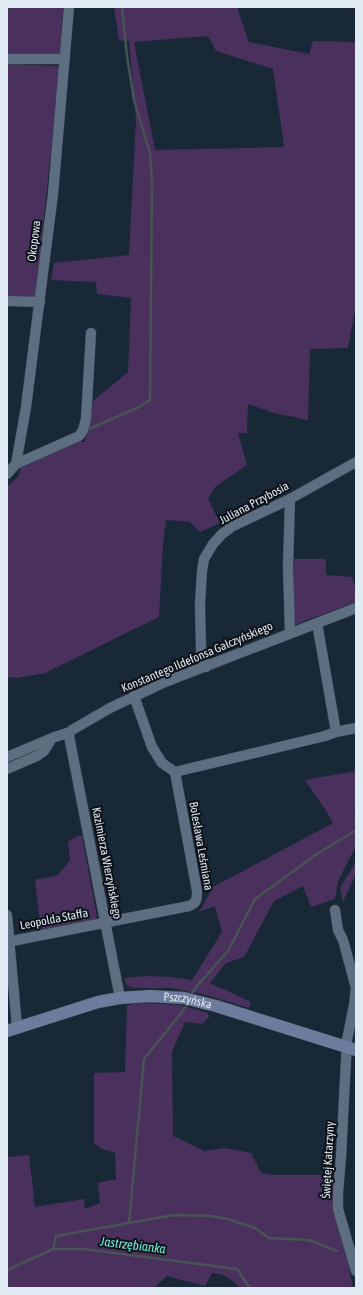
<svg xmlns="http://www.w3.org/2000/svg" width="363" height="1295" font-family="'Asap Condensed',sans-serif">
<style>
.green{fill:#4a315d;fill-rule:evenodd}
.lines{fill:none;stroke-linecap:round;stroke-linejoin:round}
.stream{stroke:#475354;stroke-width:2.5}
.street-casing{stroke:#384450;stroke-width:11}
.secondary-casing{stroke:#384450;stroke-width:13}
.street{stroke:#5c6e80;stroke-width:10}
.secondary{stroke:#6d7c9d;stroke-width:12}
.labels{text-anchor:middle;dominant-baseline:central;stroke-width:4;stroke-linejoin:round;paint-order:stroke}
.street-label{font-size:12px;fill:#dfeaf3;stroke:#091016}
.water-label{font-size:13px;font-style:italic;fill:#6af2e0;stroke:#091016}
</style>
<rect width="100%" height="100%" fill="#182836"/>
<path class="green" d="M7,7H63L60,54H7Z
M114,7H237L250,46L249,42L309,54L313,41L356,42V304L348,348L310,349L308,420L274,413L248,404L247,433H238L247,465L215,487L208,499L220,523L200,532L190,522L166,520L163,544L159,617L45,673L17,678L7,677V487L18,477L21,467L66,442H85C85,428 91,416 92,402L128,372L131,298L97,294L96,282L51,280L54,263L129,255L136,120L129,40L119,41ZM208,36L216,51L273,69L284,147L155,150L134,42Z
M7,64L57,66L60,70L35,297H7Z
M293,559H326V575L352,577L356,591V602L294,625Z
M356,771V811L352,813H356V846L338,881L335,899L311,907L303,886L274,901L244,957L226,963L210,983L251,1002L249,1008L206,995L172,988H133L127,985L124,978C148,975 168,976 192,980L222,932L215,906L199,912L213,887L333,823L327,812L305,780Z
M78,836H82L97,916L94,922L41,932L35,880L58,875L70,860L68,842Z
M356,862V874L343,902L340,888Z
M141,1003L181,1005L208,1013L209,1017L202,1024L185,1022L172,1052L173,1136L204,1151L225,1148L251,1153L261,1173L272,1175H331L353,1288H240C233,1280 224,1273 212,1273L205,1286L167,1276L154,1288H7V1157L29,1155L35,1207L84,1199L85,1209L100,1203L98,1183L116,1179L115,1153L102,1149L94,1143V1073L125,1072L127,1005Z"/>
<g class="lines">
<path class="stream" d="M89,429L137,408L150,400L152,182L150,153L134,100L127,56L122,7
M192,993L197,986L228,951L255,899L317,854L356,830
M129,1223L144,1059L179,1016L185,1007
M53,1249L56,1236L174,1215L210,1216L228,1219L255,1228L269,1238L309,1240L337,1251
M7,1270L53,1249H84L237,1269L250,1288"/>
<g class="street-casing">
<path id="street" d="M7,59H65
M7,301L40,302
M16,464L79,436L83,430L86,419L91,333
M7,474L16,464L26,407L53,194L69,7
M317,623L336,732
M290,633L288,566L290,499
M206,667L201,650L200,604L202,571L204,559L213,544L222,534L233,526L290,499L356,462
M70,732L69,736L120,998
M7,757L52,738L70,732L72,730L110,708L165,682L356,608
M7,769L37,756L44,751L52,738
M175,772L325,736L336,732L356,728
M335,910L338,930L343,940L356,988
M7,915L17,1027
M7,942L189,906C197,903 197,899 197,891L175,772L162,763L152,747L134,696
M356,988L354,1005L347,1040L341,1157L338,1192V1209L356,1271"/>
</g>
<g class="secondary-casing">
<g id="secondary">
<path id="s1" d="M7,1031L98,1002L120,998L150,996L184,998L216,1006L356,1050"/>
</g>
</g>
<use href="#street" class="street"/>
<use href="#secondary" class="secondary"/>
</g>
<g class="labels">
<g class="street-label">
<text transform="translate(34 241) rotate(-83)">Okopowa</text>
<text transform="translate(254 503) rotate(-28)">Juliana Przybosia</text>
<text transform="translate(197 657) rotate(-23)">Konstantego Ildefonsa Gałczyńskiego</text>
<text transform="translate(201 846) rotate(80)">Bolesława Leśmiana</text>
<text transform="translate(107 863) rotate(79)">Kazimierza Wierzyńskiego</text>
<text transform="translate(54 919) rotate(-11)">Leopolda Staffa</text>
<text stroke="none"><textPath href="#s1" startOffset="186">Pszczyńska</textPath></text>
<text transform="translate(328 1160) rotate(-87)">Świętej Katarzyny</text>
</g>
<g class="water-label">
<text transform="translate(133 1245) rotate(7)">Jastrzębianka</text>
</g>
</g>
<rect width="363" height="1295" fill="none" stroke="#dfeaf3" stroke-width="16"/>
</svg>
